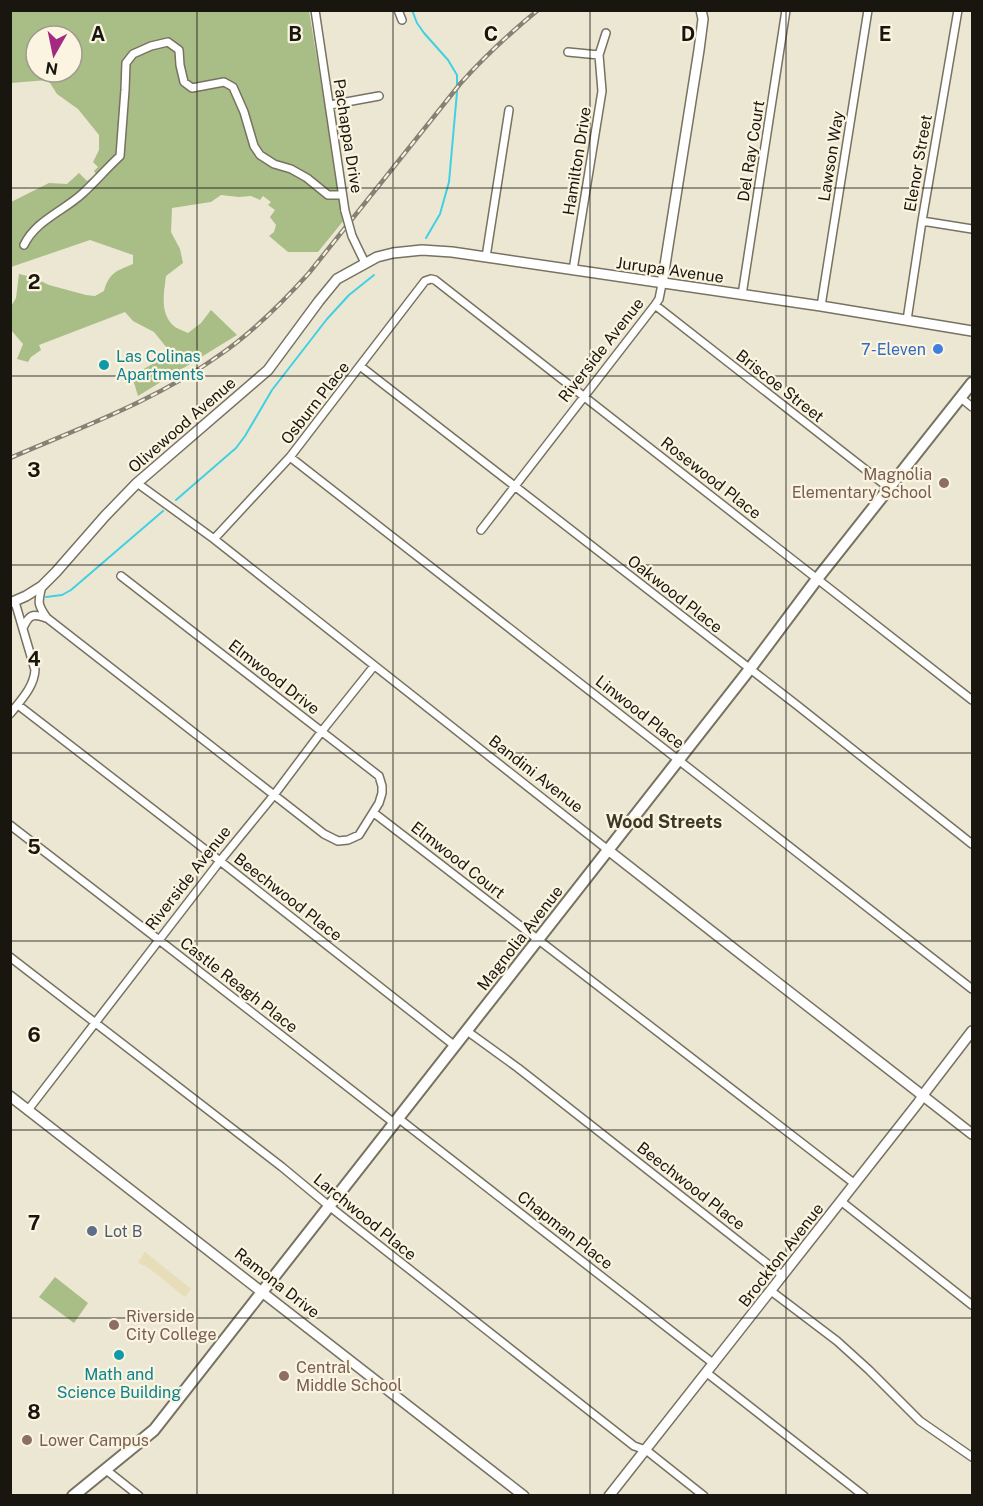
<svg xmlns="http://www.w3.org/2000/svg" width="983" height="1506" font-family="'Public Sans',sans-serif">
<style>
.green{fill:#a9bd86;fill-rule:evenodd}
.sand{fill:#e7ddb8}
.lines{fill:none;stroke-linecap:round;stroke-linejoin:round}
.stream{stroke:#40d0e3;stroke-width:2}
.street-casing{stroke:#777261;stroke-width:10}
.secondary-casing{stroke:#777261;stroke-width:12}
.primary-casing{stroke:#777261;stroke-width:14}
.street{stroke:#fff;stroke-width:7}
.secondary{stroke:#fff;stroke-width:9}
.primary{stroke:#fff;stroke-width:10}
.rail-casing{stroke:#858174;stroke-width:4.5}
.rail{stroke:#faf4e1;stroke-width:2;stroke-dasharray:7;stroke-linecap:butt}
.street-bridge-casing{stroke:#777261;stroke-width:10;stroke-linecap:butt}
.street-bridge{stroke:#fff;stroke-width:7}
.grid{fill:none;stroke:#18160f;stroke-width:1.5;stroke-opacity:0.55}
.shop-dot{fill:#3f7fe0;stroke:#faf4e1;stroke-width:2}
.culture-dot{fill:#0f9aa8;stroke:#faf4e1;stroke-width:2}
.education-dot{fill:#8d6e63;stroke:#faf4e1;stroke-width:2}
.service-dot{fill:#5c6f8a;stroke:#faf4e1;stroke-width:2}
.labels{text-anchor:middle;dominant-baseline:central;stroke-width:4.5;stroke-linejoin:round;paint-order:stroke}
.street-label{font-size:16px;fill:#18160f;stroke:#faf4e1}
.shop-label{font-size:16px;fill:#366cbe;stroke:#faf4e1;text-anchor:end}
.culture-label{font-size:16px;fill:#0d838f;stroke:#faf4e1;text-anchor:start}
.education-label{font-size:16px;fill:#785e54;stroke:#faf4e1;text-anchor:start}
.service-label{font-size:16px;fill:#4e5e75;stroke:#faf4e1;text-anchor:start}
.neighbourhood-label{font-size:18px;font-weight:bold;fill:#3d3929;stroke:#faf4e1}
.grid-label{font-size:20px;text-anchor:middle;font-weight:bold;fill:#18160f;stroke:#faf4e1;stroke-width:4.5;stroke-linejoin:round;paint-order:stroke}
</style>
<rect width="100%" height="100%" fill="#ece7d3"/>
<path class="green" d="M11,11H309L344,220L318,252H288L269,236L274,232L276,225L270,217L275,210L268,205L271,202L263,196L260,200L251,196L239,197L221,195L211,202L172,208L171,232L180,249L183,263L166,276C164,293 159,314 175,327C178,329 184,331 188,333L201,323L211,310L237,335L138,396L132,376L171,353L154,332L133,321L125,312L39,345L41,350L31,357L28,362L17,359L23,344L11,330L10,308L16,298L19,274L32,277L49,285L86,295L95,296L104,291C109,273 116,271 133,264V255L90,240L11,267V202L49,183L67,184L79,173L87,181L96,174L94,171L98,167L93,162L99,150V135L78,109L57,94L48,80L11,83ZM36,36H72V72H36Z
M55,1277L88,1303L74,1323L39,1297Z"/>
<path class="sand" d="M145,1252L191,1289L185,1297L145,1265L144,1266L138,1262Z"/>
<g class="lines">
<path class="stream" d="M412,10L417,23L424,33L448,60L457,75V92L449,182L440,214L426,238
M176,500L236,448L245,436L272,390L327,319L349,295L374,275
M46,597L62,595L71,590L163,511"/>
<g class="street-casing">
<path id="street" d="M315,10L345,211
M398,10L402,20
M568,52L599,55
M330,105L379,96
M922,221L972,229
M352,236L365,263
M24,245C36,220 64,211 83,193C96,181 107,168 120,156L125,90L126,63L133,54L151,46L168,42L179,50L180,65L184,82L192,88L224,82L233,87L244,112L254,146L260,155L274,164L291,169L307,178L328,195H342
M486,257L509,110
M573,270L602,91L599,55L606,33
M742,295L786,10
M655,305L889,488
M821,306L868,10
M907,320L922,221L958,10
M360,366L798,706L972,844
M961,398L972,407
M290,457L972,989
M137,483L214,539L608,850
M481,530L655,305L659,299L662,284
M214,539L290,457L425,281L431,279L435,280L972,700
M42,586C38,602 37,604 47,618L324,834L338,841L348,840L359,835L379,803L382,793V786L379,776L121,576
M23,628C29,615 32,613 46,618
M18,705L220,861L455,1046
M10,714C21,700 34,687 35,670L15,602
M374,813L855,1184
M10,825L159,940L394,1123
M10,957L282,1167L329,1206L634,1446L646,1450L704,1496
M467,1031L518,1068L783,1276
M28,1110L220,861L274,795L322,731L374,666
M398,1118L714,1364
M842,1202L972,1305
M771,1291L837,1341L869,1370L920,1421L972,1457
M707,1373L864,1496
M105,1469L139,1496"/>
</g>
<g class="secondary-casing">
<path id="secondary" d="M662,284L699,50L703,19L701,10
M10,603L26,596L42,586L56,572L105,516L137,483L268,370L319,301L337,279L377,257L393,253L422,250L452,252L821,306L972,331
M608,850C729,945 851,1040 972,1134
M10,1096L524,1496
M609,1496L918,1103L926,1091L972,1031"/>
</g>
<g class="primary-casing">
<path id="primary" d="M73,1496L154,1430L749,670L817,579L972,383"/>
</g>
<use href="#street" class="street"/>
<use href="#secondary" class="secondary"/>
<use href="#primary" class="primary"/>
<g class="rail-casing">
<path id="rail" d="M10,458C82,427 157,400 221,354C254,331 282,303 309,273L460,84C484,57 510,33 538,10"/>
</g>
<use href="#rail" class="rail"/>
<g class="street-bridge-casing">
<path id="street-bridge" d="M345,211L352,236"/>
</g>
<use href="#street-bridge" class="street-bridge"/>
</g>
<path class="grid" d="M197,10V1496M393,10V1496M590,10V1496M786,10V1496M10,188H972M10,376H972M10,565H972M10,753H972M10,941H972M10,1130H972M10,1318H972"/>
<circle class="shop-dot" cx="938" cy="349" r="6"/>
<g class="culture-dot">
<circle cx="104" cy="365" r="6"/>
<circle cx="119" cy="1355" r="6"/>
</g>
<g class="education-dot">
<circle cx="944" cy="483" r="6"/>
<circle cx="114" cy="1325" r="6"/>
<circle cx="284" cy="1376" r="6"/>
<circle cx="27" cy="1440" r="6"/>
</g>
<circle class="service-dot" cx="92" cy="1231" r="6"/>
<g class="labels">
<g class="street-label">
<text transform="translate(348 136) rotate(81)">Pachappa Drive</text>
<text transform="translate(751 151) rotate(-81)">Del Ray Court</text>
<text transform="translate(831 156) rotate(-81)">Lawson Way</text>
<text transform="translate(577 161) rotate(-81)">Hamilton Drive</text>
<text transform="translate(918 163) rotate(-80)">Elenor Street</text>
<text transform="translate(670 270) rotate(8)">Jurupa Avenue</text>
<text transform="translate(601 350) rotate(-52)">Riverside Avenue</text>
<text transform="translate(780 386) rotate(38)">Briscoe Street</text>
<text transform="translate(315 403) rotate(-52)">Osburn Place</text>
<text transform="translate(182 425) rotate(-41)">Olivewood Avenue</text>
<text transform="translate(711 478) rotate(38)">Rosewood Place</text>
<text transform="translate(675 594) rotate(38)">Oakwood Place</text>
<text transform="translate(274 677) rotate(38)">Elmwood Drive</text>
<text transform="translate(640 712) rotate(38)">Linwood Place</text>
<text transform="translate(536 774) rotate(38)">Bandini Avenue</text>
<text transform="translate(458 860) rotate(38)">Elmwood Court</text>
<text transform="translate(188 878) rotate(-52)">Riverside Avenue</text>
<text transform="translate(288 897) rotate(38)">Beechwood Place</text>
<text transform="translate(520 938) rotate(-52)">Magnolia Avenue</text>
<text transform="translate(239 985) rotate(38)">Castle Reagh Place</text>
<text transform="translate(691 1186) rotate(38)">Beechwood Place</text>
<text transform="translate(365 1217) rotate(39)">Larchwood Place</text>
<text transform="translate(565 1230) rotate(38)">Chapman Place</text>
<text transform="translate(781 1255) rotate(-52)">Brockton Avenue</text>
<text transform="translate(277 1283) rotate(38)">Ramona Drive</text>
</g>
<g class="shop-label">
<text x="926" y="349">7-Eleven</text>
</g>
<g class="culture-label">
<text x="116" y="356">Las Colinas<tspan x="116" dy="18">Apartments</tspan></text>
<text x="119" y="1374" text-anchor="middle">Math and<tspan x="119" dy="18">Science Building</tspan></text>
</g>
<g class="education-label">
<text x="932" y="474" text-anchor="end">Magnolia<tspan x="932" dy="18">Elementary School</tspan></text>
<text x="126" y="1316">Riverside<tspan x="126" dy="18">City College</tspan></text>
<text x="296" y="1367">Central<tspan x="296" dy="18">Middle School</tspan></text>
<text x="39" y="1440">Lower Campus</text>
</g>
<g class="service-label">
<text x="104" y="1231">Lot B</text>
</g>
<g class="neighbourhood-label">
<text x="664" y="821">Wood Streets</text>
</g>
</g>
<g class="grid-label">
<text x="98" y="41">A</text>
<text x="295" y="41">B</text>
<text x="491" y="41">C</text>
<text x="688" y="41">D</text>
<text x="885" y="41">E</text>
<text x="34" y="289">2</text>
<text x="34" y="477">3</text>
<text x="34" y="666">4</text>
<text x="34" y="854">5</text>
<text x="34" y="1042">6</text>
<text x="34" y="1230">7</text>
<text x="34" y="1419">8</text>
</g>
<rect width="983" height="1506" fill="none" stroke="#18160f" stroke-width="24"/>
<g transform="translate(54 54) rotate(189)"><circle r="28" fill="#faf4e1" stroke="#a09b8d" stroke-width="1.5"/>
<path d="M0-4.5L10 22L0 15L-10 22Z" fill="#a22a82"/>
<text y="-9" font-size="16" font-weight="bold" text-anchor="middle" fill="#18160f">N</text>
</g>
</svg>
